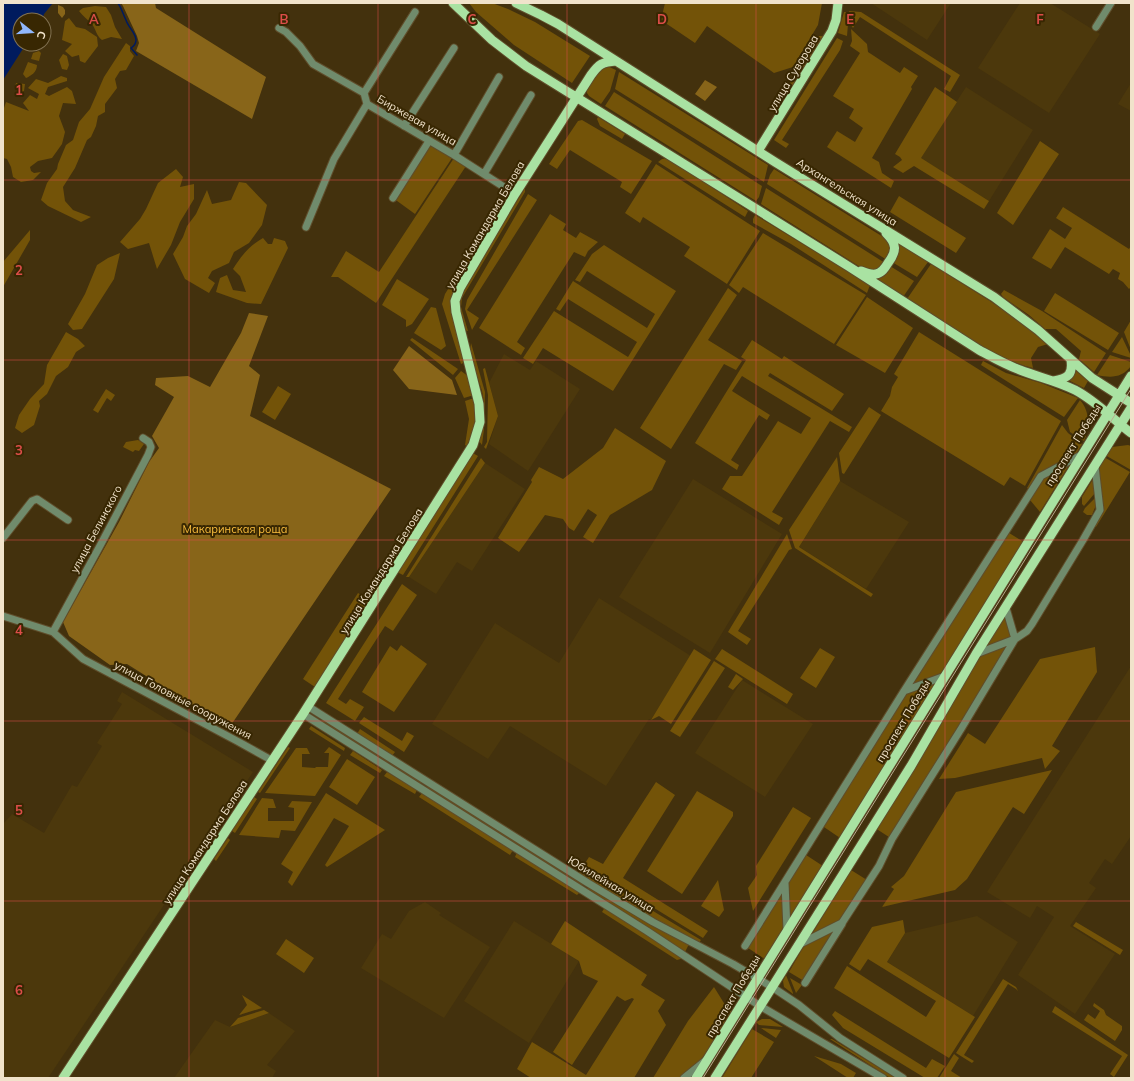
<svg xmlns="http://www.w3.org/2000/svg" width="1134" height="1081" font-family="Mulish,sans-serif">
<style>
.built{fill:#4c380c}
.green{fill:#735308}
.forest{fill:#886519}
.water{fill:#001b5e}
.lines{fill:none;stroke-linecap:round;stroke-linejoin:round}
.stream{stroke:#001b5e;stroke-width:1.5}
.minor-casing{stroke:#5f4d2b;stroke-width:9}
.major-casing{stroke:#5f4d2b;stroke-width:11}
.minor{stroke:#708b6c;stroke-width:7}
.major{stroke:#a9e2a2;stroke-width:9}
.tram{stroke:#bcad91;stroke-width:1}
.grid{fill:none;stroke:#db4d49;stroke-width:1;stroke-opacity:0.55}
.labels{text-anchor:middle;dominant-baseline:central;stroke-width:4;stroke-linejoin:round;paint-order:stroke}
.street-label{font-size:11px;fill:#f1e3cb;stroke:#382702}
.park-label{font-size:11px;fill:#fcbf3e;stroke:#382702}
.grid-label{font-size:13px;text-anchor:middle;font-weight:bold;fill:#db4d49;stroke:#382702;stroke-width:4;stroke-linejoin:round;paint-order:stroke}
</style>
<rect width="100%" height="100%" fill="#43310d"/>
<path class="built" d="M871,3H951L927,40Z
M1020,3H1050L1100,34L1049,113L978,68Z
M1131,83V111L1118,104Z
M966,87L1033,130L989,201L920,158Z
M504,354L530,370L536,361L580,389L528,471L489,444L498,416L489,383Z
M485,463L525,489L472,571L457,562L436,594L409,577Z
M693,479L782,534L710,653L619,597Z
M840,481L909,522L866,589L799,547Z
M599,598L691,656L651,720L649,719L606,786L510,726L488,759L432,724L495,623L559,663Z
M1131,666V836L1112,864L1105,859L1089,883L1096,888L1070,926L1115,954L1075,1014L1018,975L1054,917L1037,906L1030,918L987,892Z
M742,680L813,724L765,797L695,753Z
M122,692L253,772L48,1078H3V823H4L12,814L44,833L72,785L77,787L102,746L97,743L122,704L117,701Z
M425,902L441,913L439,915L490,947L444,1018L361,968L382,934L391,939L409,911Z
M977,916L1018,942L973,1016L887,962L905,933Z
M514,921L579,961L529,1043L464,1001Z
M269,1013L295,1031L267,1065L276,1071L272,1078H174L215,1020L230,1027Z"/>
<path class="green" d="M469,3H492L508,9L535,22L590,56L572,83L514,45L476,12Z
M665,3H822L818,25L793,67L774,73L707,26L695,43L661,20Z
M95,6L106,7L111,15L115,27L122,39L111,37L102,40C96,36 96,28 91,23C87,19 83,16 79,11L83,8Z
M849,11L861,12L960,75L950,92L944,89L951,76L860,17L853,28L851,25Z
M844,12H846L848,24L847,36L838,33Z
M69,18L76,27L85,29L97,37L98,46L85,63L80,61L79,55L72,57L65,51L72,44L62,40L65,21Z
M851,29L867,44L868,52L900,73L904,67L918,76L911,87L912,89L872,158L879,162L882,173L894,181L891,188L827,147L837,131L855,142L863,128L849,118L854,109L833,96L860,53L850,46L852,41Z
M819,36H824L792,88L788,86Z
M837,38L843,41L840,50L782,140L789,144L786,148L774,140Z
M126,43L130,46V51L134,56L126,70L120,71L115,79L117,88L105,104V112L98,116L96,126L91,137L87,140L75,168L63,187L65,201L73,210L91,217L81,222L48,206L41,200L47,183L57,169L58,164L66,145L73,140L79,122L90,109L104,77Z
M39,51L41,53L39,61L31,59L33,53Z
M63,54L67,56L69,65L67,70L62,69L59,60Z
M28,62L37,65C37,72 31,76 26,78L23,74Z
M607,66L616,70L610,91L601,104L589,96L587,93V89L600,69Z
M619,72L768,165L764,182L615,89Z
M61,76L67,78V81L48,87L45,94L49,96L67,87L72,91L76,104L63,103L59,116L65,132L62,144L52,158L38,161L30,167L31,171L34,173L41,172L33,180L21,182L13,177L11,167L7,159L3,158V111L6,102L29,111L23,103L30,95L37,99L39,94L28,88L36,79L48,83Z
M16,83L25,84L24,91L21,92H17L15,88Z
M935,87L957,102L921,158L989,201L984,209L914,166L903,173L893,167L902,160L900,157L895,154Z
M614,92L762,186L759,197L756,201L605,106Z
M598,117L625,134L622,139L600,126L597,119Z
M582,120L652,161L631,194L620,187L622,182L570,150L557,169L549,164L578,121Z
M429,141L454,155L415,214L393,198Z
M1040,141L1059,154L1013,225L997,213Z
M454,158L466,166L376,303L338,277H331L346,251L379,272Z
M667,158L748,211L745,217L658,162L662,159Z
M656,164L760,231L727,284L684,256L690,247L643,217L640,223L625,213Z
M176,169L183,177L180,187L194,184V199L180,222L171,245L157,269L149,243L128,249L120,242L140,219L146,209L158,183Z
M774,169L888,240L891,245L887,260L767,184L770,175Z
M239,182L246,183L267,205L262,225L249,243L234,252L229,263L212,271L208,278L215,283L209,293L185,279L173,254L183,237L187,226L196,214L207,190L212,204L231,200Z
M525,188V192L462,298L461,307L468,331L464,330C461,316 458,306 462,292Z
M766,188L885,263L878,271L865,270L761,204Z
M528,194L537,200L467,310L479,318L472,330L465,309L467,300Z
M899,196L966,238L956,253L890,212Z
M503,201L507,204L454,292L451,305L466,362L461,364L442,304L445,294Z
M1063,207L1129,249L1131,246V287L1129,289L1123,282L1118,279L1120,273L1113,269L1109,274L1065,247L1051,269L1032,258L1050,229L1065,239L1072,228L1056,218Z
M550,214L566,224L563,230L576,238L580,232L598,242L588,251L585,257L574,252L517,342L525,348L521,355L479,328Z
M755,215L870,285L867,293L791,244L753,223V219Z
M30,230V240L3,287V262Z
M763,233L866,295L834,344L743,287L739,293L729,285Z
M263,238L268,244H272L274,238L285,241L288,248L261,304L247,303L216,292L220,278L227,275L233,290L246,292L240,276L233,269C242,255 249,246 263,238Z
M897,242L928,262L917,277L892,262Z
M604,245L676,291L613,391L543,348L533,364L523,358L554,311L628,357L637,342L568,299L560,311L556,309L573,281L647,328L655,314L587,271L580,282L575,280L592,254Z
M120,253L114,279L82,329L73,330L68,324L85,294L97,265L108,258Z
M931,264L1009,313L1048,344L1038,347L1031,358L1033,368C991,358 944,322 907,299Z
M890,266L914,281L903,297L872,277Z
M397,279L429,299L412,324L406,327V320L382,305Z
M728,288L737,295L708,340L742,361L736,370L724,364L671,449L640,428Z
M1004,290L1042,311L1106,353L1094,372L1079,359L1081,351L1056,329H1045L1029,315L1003,297L1001,294Z
M1055,293L1119,333L1108,350L1044,311Z
M867,297L913,328L885,373L836,345Z
M431,307L436,308L446,346L441,350L414,333Z
M1131,320V350L1124,332Z
M66,332L78,339L85,346L76,352L68,367L56,376L47,394L39,401L40,406L34,425L22,433L15,428L19,415L30,399L44,384L47,365Z
M919,332L1061,421L1025,486L1010,477L1004,486L881,411L890,396L892,387L898,377L894,374Z
M1122,337L1131,356V358L1112,352Z
M412,338L458,369L453,375L410,340Z
M752,340L782,359L784,356L844,394L832,411L770,373L768,376L852,427L849,432L830,421L772,512L783,518L779,525L722,489L730,476H742L778,421L801,434L811,418L742,376L732,391L770,415L767,420L759,415L731,460L739,465L737,470L695,443L746,360L741,357Z
M471,343L485,392L484,429L482,445L479,441C484,425 486,408 482,391C478,376 468,359 471,343Z
M1110,355L1131,362V366C1122,378 1111,378 1097,375Z
M983,361L1006,373L1041,383L1078,398L1064,417L981,365Z
M485,368L498,416L486,449L484,447L487,442L488,395L483,369Z
M1074,369L1088,381L1084,388L1068,380Z
M461,371L468,376L474,395L464,398L455,378Z
M278,386L291,394L275,420L262,412Z
M106,389L115,395L111,401L107,398L98,413L93,410Z
M474,398C479,419 477,428 469,448L465,445L469,419L465,401Z
M1080,400C1090,411 1090,428 1084,441L1070,432L1067,420Z
M869,407L881,415L844,474L842,473L839,453Z
M1062,425L1068,433L1082,444L1040,512L1030,500L1035,492L1027,488Z
M615,428L666,461L652,490L610,515L593,543L583,537L597,515L588,509L574,531L569,528L563,519L545,515L519,552L498,538L532,482L531,480L539,467L563,479L603,448Z
M138,440L144,444L139,451L135,450L133,452L123,447L126,442Z
M1128,445L1131,446V470L1105,455L1112,447Z
M471,452L478,456L403,575L397,572Z
M837,457L840,481L799,547L873,594L871,597L795,548L789,530Z
M1104,457L1130,472L1096,527L1092,524L1099,510L1097,469Z
M481,458L485,463L409,577H406Z
M1093,479L1095,493L1084,506L1082,504V497Z
M1095,498L1096,505L1092,515H1087L1083,512L1085,508Z
M1006,531L1027,544L843,840L821,825Z
M787,534L792,549L789,550L738,631L751,639L747,645L728,632Z
M402,584L417,595L393,631L385,626L338,699L346,704L350,699L364,707L355,721L326,703Z
M358,593L369,600L315,687L303,679Z
M1006,608L1015,639L892,839L872,826Z
M401,645L427,664L394,712L362,692L390,646L397,651Z
M1095,647L1097,672L1052,746L1060,751L1045,769L1042,758L955,778L939,779L968,733L985,744L1040,659Z
M820,648L835,657L816,688L800,678Z
M694,649L711,660L671,724L659,716L651,720Z
M722,649L793,694L787,704L715,659Z
M714,661L725,668L680,737L670,731Z
M736,674L743,679L733,690L728,687Z
M364,717L402,741L407,732L414,736L404,752L359,723Z
M323,719L389,761L387,764L321,722Z
M311,726L345,748L344,751L309,729Z
M360,729L395,752L392,756L357,734Z
M288,747L290,748L260,793L258,792Z
M329,747L341,755L315,796L265,793L296,748H307L310,754H302V767L315,768L316,767H328L329,753H324Z
M353,751L382,770L380,773L350,755Z
M347,759L375,777L357,805L329,787Z
M392,763L422,782L420,784L390,766Z
M1052,770L1024,814L1013,807L967,879L955,890L882,907L894,889L891,887L904,876L956,792Z
M387,772L417,790L415,794L384,776Z
M656,782L675,795L623,878L708,931L703,938L584,865L589,857L603,864Z
M428,785L584,883L582,886L426,788Z
M697,791L733,812V816L682,894L647,871Z
M326,793L385,830L327,867L325,865L349,826L334,818L292,886L288,882L293,872L281,864Z
M422,793L513,850L510,855L419,797Z
M254,797L257,799L235,833L232,831Z
M262,798L273,799L276,808H268V821H294V808L288,807L292,801L312,802L295,831L281,830L279,838L239,835Z
M793,807L811,818L753,911L748,888L757,875L756,866Z
M228,838L230,840L216,861L214,859Z
M517,852L580,892L577,895L515,857Z
M803,853L826,868L768,961L745,946Z
M582,868L701,940L699,943L654,920L578,874Z
M851,870L867,880L841,920L812,934Z
M718,880L724,910L719,917L701,906Z
M589,886L689,944L685,952L587,889Z
M605,907L684,958L677,960L602,912Z
M903,920L905,933L887,962L975,1017L949,1058L834,988L847,966L926,1017L936,1001L868,959L860,971L849,964L872,927Z
M565,921L647,975L641,985L665,1000L658,1011L666,1025L634,1078H531L517,1069L532,1042L586,1075L634,999L632,998L625,1001L617,996L572,1065L553,1052L598,981L583,974L579,961L551,944Z
M1076,922L1123,950L1120,955L1073,926Z
M831,932H834L804,981L789,972L805,944Z
M286,939L314,958L304,973L276,954Z
M786,975L793,993V994L784,987L783,981Z
M790,978L802,985L796,993Z
M1003,979L1016,987L1018,991L1016,989L1008,984L964,1055L974,1061L972,1063L956,1053Z
M714,987L727,1008L735,1014L696,1078H653L688,1021Z
M242,995L262,1008L239,1015L247,1005Z
M1094,1003L1104,1010L1106,1015L1122,1026V1030L1115,1041L1084,1020L1088,1014L1095,1019L1100,1011L1093,1006Z
M1055,1006L1128,1055L1114,1077L1110,1074L1122,1056L1052,1012Z
M264,1010L269,1013L230,1027L238,1018Z
M835,1011L926,1068L932,1059L945,1066L937,1078H925L843,1028L832,1015Z
M762,1019H770L783,1027L759,1025L756,1022Z
M761,1028L781,1030L776,1038Z
M752,1029L774,1042L751,1078H722Z
M830,1039H832L896,1078H890Z
M954,1054L959,1058L951,1071L962,1078H939Z
M814,1056L841,1064L856,1073L853,1078H848Z"/>
<path class="forest" d="M121,3H155L156,8L266,77L252,119L136,51L139,43L137,36L123,6Z
M58,5L63,7L65,10V14L62,18L58,13Z
M705,80L717,87L705,101L695,94Z
M249,313L268,316L249,366L260,375L250,416L391,489L229,728L127,664L110,665L69,636L63,622L119,522L149,462L159,448L152,436L174,397L155,385L156,378L188,376L210,387L241,333Z
M409,346L452,380L457,395L409,389L393,370Z"/>
<path class="water" d="M3,3H53L44,14L42,20H20V44H26L3,80Z"/>
<g class="lines">
<path class="stream" d="M118,3C122,9 123,14 126,20C128,27 136,33 136,40C136,44 134,46 131,48L137,55"/>
<g class="minor-casing">
<path id="minor" d="M1096,27L1111,3
M279,28L286,32L300,46L313,64L364,93L367,104L454,155L515,194
M364,93L415,12
M404,126L454,48
M454,155L499,77
M484,174L531,95
M393,198L429,141
M306,227L334,159L367,104
M3,538L32,501L37,499L68,520
M3,616L53,632L83,659L237,741L273,761
M53,632L101,544L148,455L151,447L149,442L143,438
M976,654L1015,639L1006,608
M904,691L945,676
M309,707L588,883L653,922L733,964L772,987L799,1005L840,1038L903,1078
M303,714L647,931L760,1006L883,1078
M785,883L787,930
M798,945L842,923L879,866L892,839L961,729L1015,639L1027,631L1032,624L1083,540L1100,510L1095,466
M745,946L904,691L1041,476L1081,455
M805,983L842,924
M684,1078L705,1061"/>
</g>
<g class="major-casing">
<path id="major" d="M453,3L492,40L526,66L848,266L979,350C992,357 1006,365 1020,370C1038,377 1057,381 1075,390C1096,401 1113,419 1131,433
M516,3L541,15L558,24L775,162L994,297L1038,330L1092,378L1131,403
M758,151L832,31L836,20L838,3
M861,271C866,273 871,275 876,274C882,273 885,268 888,263C897,251 897,244 886,233
M1054,381C1068,378 1073,375 1071,360
M63,1078L303,714L473,445L480,422L479,404L456,312L455,301L460,288L515,194L591,75C599,64 602,62 616,61
M696,1078L1131,376
M715,1078L911,766L976,654L1131,408"/>
</g>
<use href="#minor" class="minor"/>
<use href="#major" class="major"/>
<path class="tram" d="M703,1078L1131,389"/>
</g>
<path class="grid" d="M189,3V1078M378,3V1078M567,3V1078M756,3V1078M945,3V1078M3,180H1131M3,360H1131M3,540H1131M3,721H1131M3,901H1131"/>
<g class="labels">
<g class="street-label">
<text transform="translate(793 73) rotate(-59)">улица Суворова</text>
<text transform="translate(417 120) rotate(30)">Биржевая улица</text>
<text transform="translate(847 192) rotate(32)">Архангельская улица</text>
<text transform="translate(485 225) rotate(-60)">улица Командарма Белова</text>
<text transform="translate(1073 445) rotate(-58)">проспект Победы</text>
<text transform="translate(96 529) rotate(-62)">улица Белинского</text>
<text transform="translate(381 571) rotate(-58)">улица Командарма Белова</text>
<text transform="translate(183 700) rotate(28)">улица Головные сооружения</text>
<text transform="translate(903 721) rotate(-59)">проспект Победы</text>
<text transform="translate(205 842) rotate(-57)">улица Командарма Белова</text>
<text transform="translate(611 884) rotate(31)">Юбилейная улица</text>
<text transform="translate(733 996) rotate(-59)">проспект Победы</text>
</g>
<g class="park-label">
<text x="235" y="529">Макаринская роща</text>
</g>
</g>
<g class="grid-label">
<text x="94" y="24">A</text>
<text x="284" y="24">B</text>
<text x="472" y="24">C</text>
<text x="662" y="24">D</text>
<text x="850" y="24">E</text>
<text x="1040" y="24">F</text>
<text x="19" y="95">1</text>
<text x="19" y="275">2</text>
<text x="19" y="455">3</text>
<text x="19" y="635">4</text>
<text x="19" y="815">5</text>
<text x="19" y="995">6</text>
</g>
<rect width="1134" height="1081" fill="none" stroke="#f1e3cb" stroke-width="8"/>
<g transform="translate(32 32) rotate(107)"><circle r="19" fill="#382702" stroke="#827252"/>
<path d="M0-3L7 15L0 10L-7 15Z" fill="#91b8fd"/>
<text y="-6" font-size="11" font-weight="bold" text-anchor="middle" fill="#f1e3cb">С</text>
</g>
</svg>
